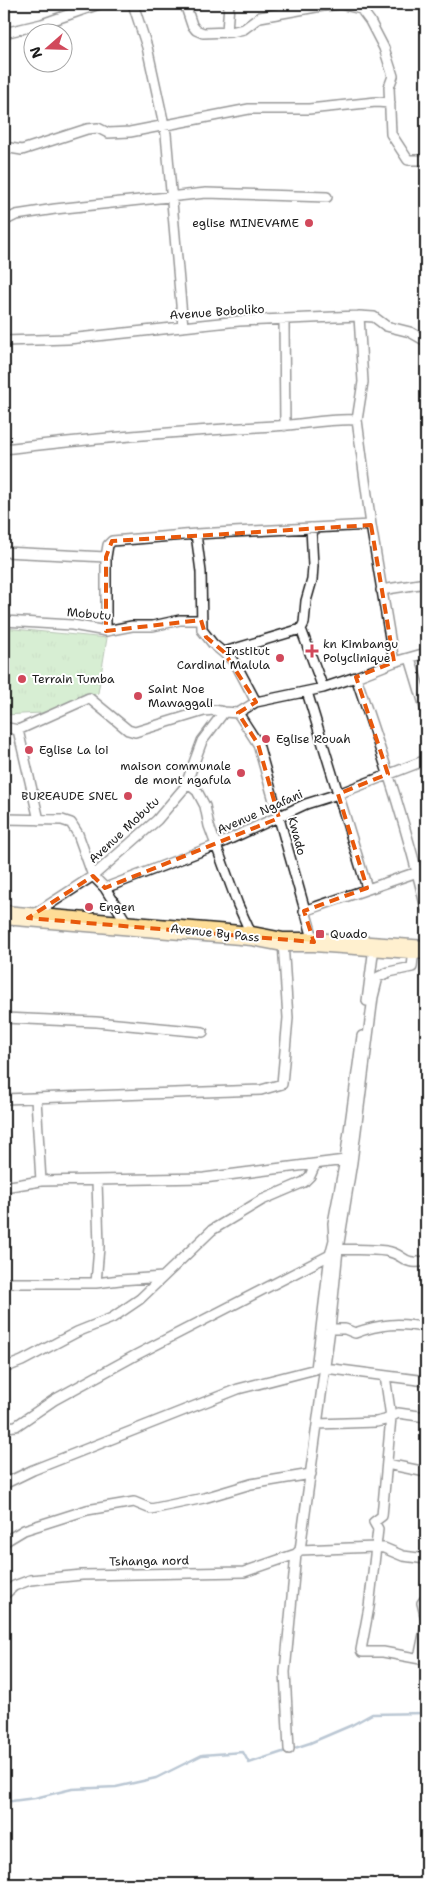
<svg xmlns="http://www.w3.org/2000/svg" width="430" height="1888" font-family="'Shantell Sans',sans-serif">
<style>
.park{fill:url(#park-tufts);stroke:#627b5c}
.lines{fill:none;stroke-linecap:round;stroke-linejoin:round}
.stream{stroke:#69849f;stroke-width:2.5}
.street-casing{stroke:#1c1c1c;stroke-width:12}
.highway-casing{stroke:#1c1c1c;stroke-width:21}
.street{stroke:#fff;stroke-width:9}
.highway{stroke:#fedd96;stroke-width:18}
.marked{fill:none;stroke:#e8590c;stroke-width:4;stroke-dasharray:10 6;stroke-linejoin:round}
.poi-dot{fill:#d1495b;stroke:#fff;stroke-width:2}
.labels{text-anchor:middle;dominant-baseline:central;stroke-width:4;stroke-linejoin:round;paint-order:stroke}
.poi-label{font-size:12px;fill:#1c1c1c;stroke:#fff;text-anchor:start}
.street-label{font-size:12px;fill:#1c1c1c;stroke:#fff}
</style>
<defs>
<pattern id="park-tufts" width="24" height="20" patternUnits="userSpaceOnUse" patternTransform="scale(1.25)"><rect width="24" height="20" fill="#a7da9d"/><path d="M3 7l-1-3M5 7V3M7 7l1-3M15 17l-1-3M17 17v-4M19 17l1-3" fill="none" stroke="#8fba87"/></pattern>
</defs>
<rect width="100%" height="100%" fill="#fff"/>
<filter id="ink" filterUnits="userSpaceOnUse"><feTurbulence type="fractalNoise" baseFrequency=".02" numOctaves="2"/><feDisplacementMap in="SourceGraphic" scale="10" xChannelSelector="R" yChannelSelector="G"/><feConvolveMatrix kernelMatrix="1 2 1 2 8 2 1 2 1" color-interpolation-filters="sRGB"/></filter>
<g filter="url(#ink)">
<path class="park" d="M4,628L107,638L98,693L41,713L4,715Z"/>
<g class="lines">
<path class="stream" d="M4,1802L35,1798L72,1789L116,1787L156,1778L202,1755L243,1752L249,1763L310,1743L352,1725L372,1714L426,1713"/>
<g class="street-casing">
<path id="street" d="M133,4L147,47L166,134L183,327
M185,4L192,25L196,30L203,33L231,32L244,29L260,17L316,7L340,4L361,9L370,21L384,48L393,76L389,87L391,134L408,160H426
M227,31L229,4
M4,33L42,24L99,4
M4,147L22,150L87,129L98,128L108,133L130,132L249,109H309L376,102L390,103
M4,221L16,215L55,209L206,193L327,197
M359,316L363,382L357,420L371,525L394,662
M284,321L285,426
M4,341L68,339L239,321L359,316L374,317L386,326L410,332L426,341
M4,449C94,438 183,431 274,426C302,425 330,418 357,420
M311,528L313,566L312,580L306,601L304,623L301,629L323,688
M196,534L201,572L202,630L213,644L232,660L238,668L256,702
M4,552L106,557
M381,590L426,583
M4,621L72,625L106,631L132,626H153L180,620H201
M106,631V557L108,545L112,541L196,534L371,525
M224,652L301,629
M410,658L426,711
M356,677C382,754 408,830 426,909
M307,692L367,888
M238,713L258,744L314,942
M4,727L18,730L89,698L128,730L135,732L204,711L214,710L224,712
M18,730L39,820
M186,782L197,791L205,806L209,826L238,905L252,936
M4,819L62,820L71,823L78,834L93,876L105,888L128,925
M105,888L217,845L306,804L338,794L426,760
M304,911L426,869
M33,915L93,876L157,820L185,787L202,741L224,712L238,713L256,702L323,688L356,677L394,662L426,653
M4,944L5,915
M367,1001L374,947
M4,1018L96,1022L203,1032
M4,1099L261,1090L282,1084L288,1018L283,942
M36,1099L41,1181
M4,1187L41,1181L204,1178L345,1160
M338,1249C354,1250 370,1249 386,1251C406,1254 401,1266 426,1261
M4,1283H96L120,1280L163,1277L212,1230L262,1200L304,1182L310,1176L315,1165
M96,1283L99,1247L97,1181
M330,1329H345L355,1333C380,1324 400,1322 426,1328
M4,1368L22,1361L77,1332L112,1318L140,1299L163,1277
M325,1368L426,1381
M385,1376L391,1417L382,1516L374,1522L378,1529L374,1564L369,1607L361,1650L362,1652H383L426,1660
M317,1424L376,1422L385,1420L398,1413L426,1417
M4,1427L16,1426L54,1400L136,1355L330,1255
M387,1464L426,1472
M4,1484L33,1470L238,1389L316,1369L330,1255L334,1240L333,1223L345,1160L362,1036
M4,1542L24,1530L87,1510L134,1502L151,1509L204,1498L251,1484L311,1474
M300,1550L375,1547L384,1548L403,1556L426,1559
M4,1595L14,1586L30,1580L82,1575L244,1572L296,1554
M426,1598L422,1603L426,1619
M419,1658L426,1625
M289,1749L285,1672L296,1554L300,1550L330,1329L338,1249L352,1162L373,997L378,977L389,972L412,967L414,950"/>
</g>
<g class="highway-casing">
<path id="highway" d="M4,915L252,936L283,942H314L426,950"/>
</g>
<use href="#street" class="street"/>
<use href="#highway" class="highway"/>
</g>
</g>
<path d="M0 0H430V1888H0ZM371,525L394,662L356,677L388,774L338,794L367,888L304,911L314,942L28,918L93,876L105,888L279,818L258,744L238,713L256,702L224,652L206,637L201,620L106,631V557L112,541Z" fill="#fff" fill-opacity=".55" fill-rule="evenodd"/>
<path class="marked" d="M371,525L394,662L356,677L388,774L338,794L367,888L304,911L314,942L28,918L93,876L105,888L279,818L258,744L238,713L256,702L224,652L206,637L201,620L106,631V557L112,541Z"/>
<g class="poi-dot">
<circle cx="309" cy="223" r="5"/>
<path d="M309.5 643.5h5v5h5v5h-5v5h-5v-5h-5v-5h5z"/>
<circle cx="280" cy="658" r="5"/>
<circle cx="22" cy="679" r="5"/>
<circle cx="138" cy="696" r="5"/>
<circle cx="266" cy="739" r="5"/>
<circle cx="29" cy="750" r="5"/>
<circle cx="241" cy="773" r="5"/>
<circle cx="128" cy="796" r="5"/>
<circle cx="89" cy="907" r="5"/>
<rect x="315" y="929" width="10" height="10" rx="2.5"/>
</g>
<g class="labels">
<g class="poi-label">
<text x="299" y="223" text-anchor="end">eglise MINEVAME</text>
<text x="323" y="644">kn Kimbangu<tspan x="323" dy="14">Polyclinique</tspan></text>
<text x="270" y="651" text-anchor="end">Institut<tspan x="270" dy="14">Cardinal Malula</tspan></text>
<text x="32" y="679">Terrain Tumba</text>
<text x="148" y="689">Saint Noe<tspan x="148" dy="14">Mawaggali</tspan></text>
<text x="276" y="739">Eglise Rouah</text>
<text x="39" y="750">Eglise La loi</text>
<text x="231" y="766" text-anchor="end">maison communale<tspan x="231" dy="14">de mont ngafula</tspan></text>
<text x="118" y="796" text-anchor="end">BUREAUDE SNEL</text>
<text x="99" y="907">Engen</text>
<text x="330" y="934">Quado</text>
</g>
<g class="street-label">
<text transform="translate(217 312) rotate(-4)">Avenue Boboliko</text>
<text transform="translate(89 614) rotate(5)">Mobutu</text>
<text transform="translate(260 812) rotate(-24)">Avenue Ngafani</text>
<text transform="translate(124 830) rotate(-43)">Avenue Mobutu</text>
<text transform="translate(297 836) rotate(75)">Kwado</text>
<text transform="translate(215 933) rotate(6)">Avenue By Pass</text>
<text transform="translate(149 1561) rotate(-1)">Tshanga nord</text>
</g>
</g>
<rect width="430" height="1888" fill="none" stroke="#fff" stroke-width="20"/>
<rect x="10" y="10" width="410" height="1868" fill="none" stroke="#1c1c1c" stroke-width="2" filter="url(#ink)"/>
<g transform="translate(48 48) rotate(250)"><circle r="24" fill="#ffffff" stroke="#a4a4a4"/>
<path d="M0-4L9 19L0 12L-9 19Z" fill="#d1495b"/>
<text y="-8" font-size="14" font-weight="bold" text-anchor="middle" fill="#1c1c1c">N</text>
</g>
</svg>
